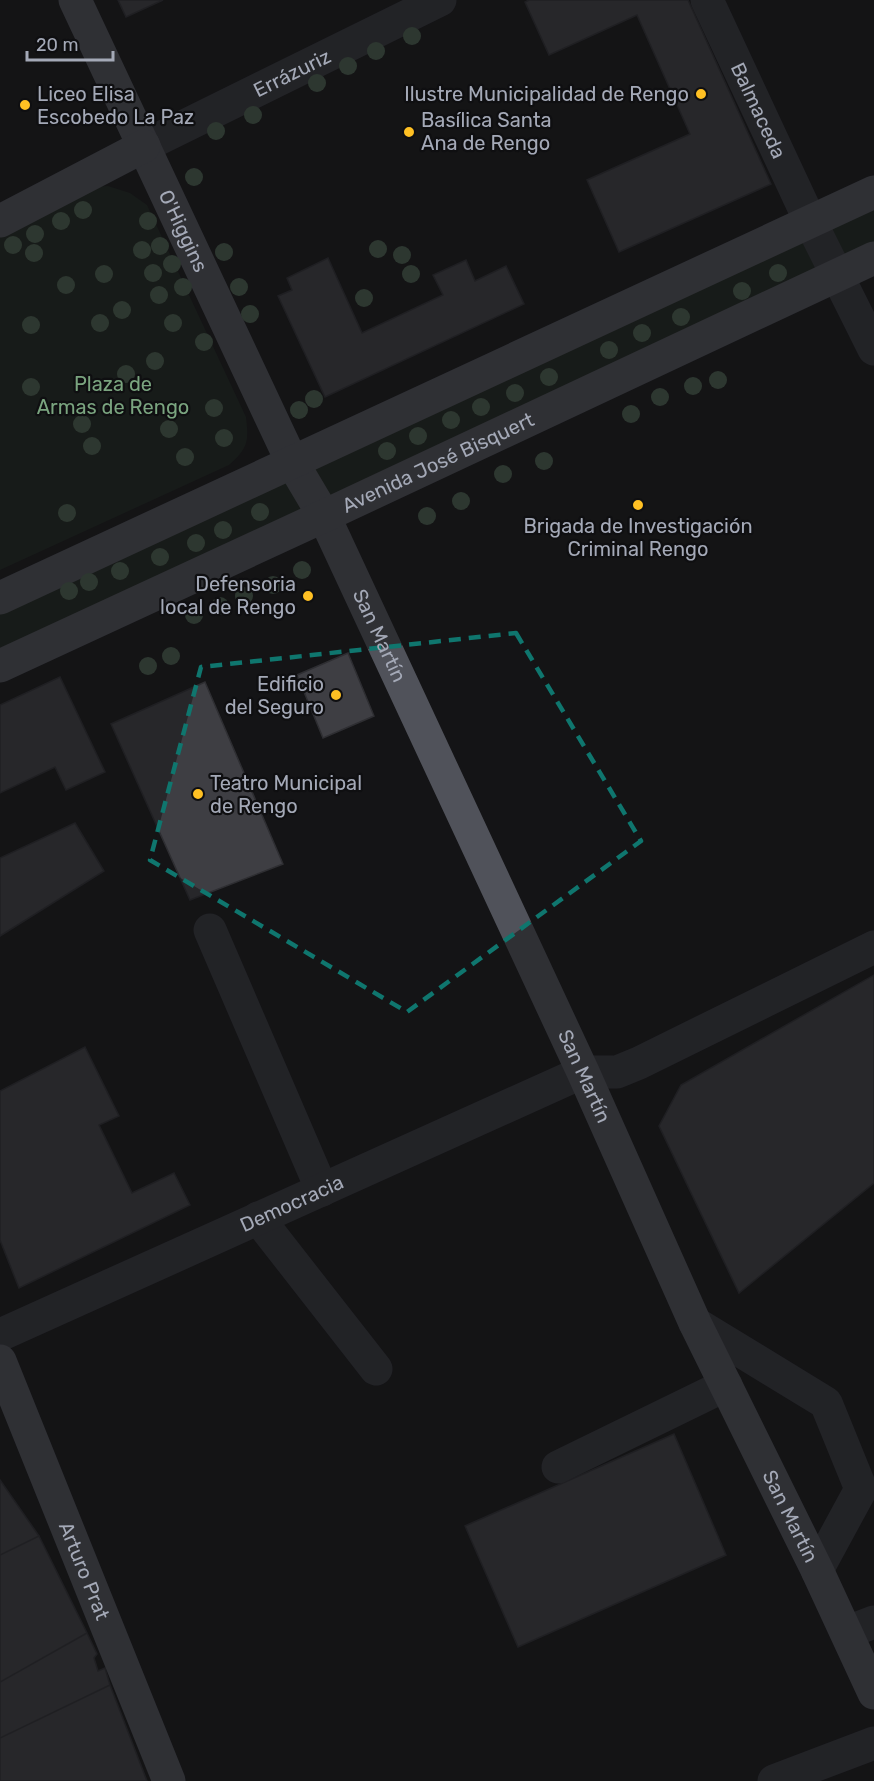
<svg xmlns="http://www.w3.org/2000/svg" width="874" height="1781" font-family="Rubik,sans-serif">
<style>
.park{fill:#1c241d}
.building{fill:#3e3e43;stroke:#2e2e32;stroke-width:1.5}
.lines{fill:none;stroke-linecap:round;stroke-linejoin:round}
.minor{stroke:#34353b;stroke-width:33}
.major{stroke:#50525a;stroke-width:33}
.tree{fill:#4c6350}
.marked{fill:none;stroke:#0f766e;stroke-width:4.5;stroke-dasharray:12 8;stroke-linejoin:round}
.poi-dot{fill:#ffc023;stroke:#0f0f11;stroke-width:2}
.labels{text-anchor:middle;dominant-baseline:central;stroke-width:4.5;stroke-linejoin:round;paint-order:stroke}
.street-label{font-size:20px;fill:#a4a9b7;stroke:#0f0f11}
.poi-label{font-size:20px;fill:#a4a9b7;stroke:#0f0f11;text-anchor:start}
.park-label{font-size:20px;fill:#7aa47f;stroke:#0f0f11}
</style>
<rect width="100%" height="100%" fill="#141416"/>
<path class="park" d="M108,186L130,193L147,205L246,417C249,442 248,448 229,465L0,570V233L89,187Z
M874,199V250L0,654V605Z"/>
<path class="building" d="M118,0H163L126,17Z
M529,0H688L771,184L619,252L587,180L690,134L637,15L549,55L525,2Z
M328,258L362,333L443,295L433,275L466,260L475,281L506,266L524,304L325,397L278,296L292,290L287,278Z
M348,653L374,716L323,738L297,675Z
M60,677L105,772L66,790L55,767L0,793V705Z
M205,682L283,864L190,900L111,724Z
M75,823L104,871L0,936V858Z
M874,975V1183L739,1293L659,1126L681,1085Z
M85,1047L119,1116L99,1125L132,1193L174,1173L190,1205L19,1288L0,1240V1091Z
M674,1434L726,1555L518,1647L465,1526Z
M0,1480L39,1536L0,1555Z
M39,1536L87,1633L0,1682V1555Z
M87,1633L97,1654L94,1658L98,1671L105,1668L110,1685L0,1738V1682Z
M110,1685L147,1781H0V1738Z"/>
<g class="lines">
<g class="minor">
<path id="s1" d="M707,0L810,221L874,349"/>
<path id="s2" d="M144,146L440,0"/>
<path d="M210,930L322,1190"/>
<path d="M258,1218L376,1369"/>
<path d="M695,1323L826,1403L861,1489L817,1570"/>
<path id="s3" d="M0,1335L583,1072H617L639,1063L874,947"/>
<path d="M558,1467L726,1385"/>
<path d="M848,1632L874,1622"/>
<path d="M774,1781L874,1743"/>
</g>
<g class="major">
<path id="s4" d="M75,0L292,462L324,516L583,1072L695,1323L817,1570L874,1693"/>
<path d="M0,221L144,146"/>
<path d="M0,598L874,192"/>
<path id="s5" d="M0,666L324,516L874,258"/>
<path id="s6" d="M0,1361L169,1781"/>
</g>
</g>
<g class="tree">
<circle cx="412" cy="36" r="9"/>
<circle cx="376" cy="51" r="9"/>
<circle cx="348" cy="66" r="9"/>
<circle cx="317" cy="83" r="9"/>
<circle cx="253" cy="115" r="9"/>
<circle cx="216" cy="131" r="9"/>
<circle cx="194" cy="177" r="9"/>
<circle cx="83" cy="210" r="9"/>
<circle cx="61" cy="221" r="9"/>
<circle cx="148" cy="221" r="9"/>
<circle cx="35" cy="234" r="9"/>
<circle cx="13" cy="245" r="9"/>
<circle cx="160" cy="246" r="9"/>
<circle cx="378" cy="249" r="9"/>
<circle cx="142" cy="250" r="9"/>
<circle cx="224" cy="252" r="9"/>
<circle cx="34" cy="253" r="9"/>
<circle cx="402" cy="255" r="9"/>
<circle cx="172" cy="264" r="9"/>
<circle cx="153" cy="273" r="9"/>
<circle cx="778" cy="273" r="9"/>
<circle cx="104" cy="274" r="9"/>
<circle cx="411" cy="274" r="9"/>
<circle cx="66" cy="285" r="9"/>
<circle cx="183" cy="287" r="9"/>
<circle cx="239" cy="287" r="9"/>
<circle cx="742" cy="291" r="9"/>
<circle cx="159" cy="295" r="9"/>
<circle cx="364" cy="298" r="9"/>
<circle cx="122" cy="310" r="9"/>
<circle cx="250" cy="314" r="9"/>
<circle cx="681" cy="317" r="9"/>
<circle cx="100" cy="323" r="9"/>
<circle cx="173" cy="323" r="9"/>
<circle cx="31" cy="325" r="9"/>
<circle cx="642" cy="333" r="9"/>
<circle cx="204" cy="342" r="9"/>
<circle cx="609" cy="350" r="9"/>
<circle cx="155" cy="361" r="9"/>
<circle cx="126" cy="374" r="9"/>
<circle cx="549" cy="377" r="9"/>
<circle cx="718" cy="380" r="9"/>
<circle cx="693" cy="386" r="9"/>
<circle cx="31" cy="387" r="9"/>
<circle cx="515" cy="393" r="9"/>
<circle cx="660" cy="397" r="9"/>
<circle cx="314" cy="399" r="9"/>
<circle cx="481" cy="407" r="9"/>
<circle cx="214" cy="408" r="9"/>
<circle cx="299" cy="410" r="9"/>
<circle cx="631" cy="414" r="9"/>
<circle cx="451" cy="420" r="9"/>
<circle cx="82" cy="424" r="9"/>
<circle cx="169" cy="429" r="9"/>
<circle cx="418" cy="436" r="9"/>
<circle cx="224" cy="438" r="9"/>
<circle cx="92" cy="446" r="9"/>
<circle cx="387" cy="451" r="9"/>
<circle cx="185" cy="457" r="9"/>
<circle cx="544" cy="461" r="9"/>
<circle cx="503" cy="474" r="9"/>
<circle cx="461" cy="501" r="9"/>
<circle cx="260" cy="512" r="9"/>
<circle cx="67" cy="513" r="9"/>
<circle cx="427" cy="516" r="9"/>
<circle cx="223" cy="530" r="9"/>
<circle cx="196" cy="543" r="9"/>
<circle cx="160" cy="557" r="9"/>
<circle cx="302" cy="570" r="9"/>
<circle cx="120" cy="571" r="9"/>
<circle cx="89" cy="582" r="9"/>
<circle cx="273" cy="585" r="9"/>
<circle cx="69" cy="591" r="9"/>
<circle cx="244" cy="596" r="9"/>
<circle cx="220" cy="606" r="9"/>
<circle cx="194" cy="615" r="9"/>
<circle cx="171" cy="656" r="9"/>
<circle cx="148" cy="666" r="9"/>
</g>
<path d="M0 0H874V1781H0ZM516,633L641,841L407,1012L150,860L201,667Z" fill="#141416" fill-opacity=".55" fill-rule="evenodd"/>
<path class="marked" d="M516,633L641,841L407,1012L150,860L201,667Z"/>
<g class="poi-dot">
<circle cx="701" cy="94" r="6"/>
<circle cx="25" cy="105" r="6"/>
<circle cx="409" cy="132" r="6"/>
<circle cx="638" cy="505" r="6"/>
<circle cx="308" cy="596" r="6"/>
<circle cx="336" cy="695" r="6"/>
<circle cx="198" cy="794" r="6"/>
</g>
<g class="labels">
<g class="street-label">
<text stroke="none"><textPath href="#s2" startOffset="165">Errázuriz</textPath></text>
<text stroke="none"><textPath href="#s1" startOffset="122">Balmaceda</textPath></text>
<text stroke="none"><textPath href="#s4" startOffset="255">O'Higgins</textPath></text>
<text stroke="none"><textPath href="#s5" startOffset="483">Avenida José Bisquert</textPath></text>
<text stroke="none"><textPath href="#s4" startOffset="705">San Martín</textPath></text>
<text stroke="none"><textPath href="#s4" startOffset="1191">San Martín</textPath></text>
<text stroke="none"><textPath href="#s3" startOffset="320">Democracia</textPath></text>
<text stroke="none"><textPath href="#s4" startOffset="1677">San Martín</textPath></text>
<text stroke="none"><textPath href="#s6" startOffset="226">Arturo Prat</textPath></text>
</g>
<g class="poi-label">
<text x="37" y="94">Liceo Elisa<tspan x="37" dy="23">Escobedo La Paz</tspan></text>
<text x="689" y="94" text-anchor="end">Ilustre Municipalidad de Rengo</text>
<text x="421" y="120">Basílica Santa<tspan x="421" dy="23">Ana de Rengo</tspan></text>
<text x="638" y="526" text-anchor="middle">Brigada de Investigación<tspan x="638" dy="23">Criminal Rengo</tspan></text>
<text x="296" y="584" text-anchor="end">Defensoria<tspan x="296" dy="23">local de Rengo</tspan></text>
<text x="324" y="684" text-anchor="end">Edificio<tspan x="324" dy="23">del Seguro</tspan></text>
<text x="210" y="783">Teatro Municipal<tspan x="210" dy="23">de Rengo</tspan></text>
</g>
<g class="park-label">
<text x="113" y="384">Plaza de<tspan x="113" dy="23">Armas de Rengo</tspan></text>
</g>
</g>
<path d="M27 51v9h86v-9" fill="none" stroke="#a4a9b7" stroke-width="3"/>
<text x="36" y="51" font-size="18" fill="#a4a9b7" stroke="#0f0f11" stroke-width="4.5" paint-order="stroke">20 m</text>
</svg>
